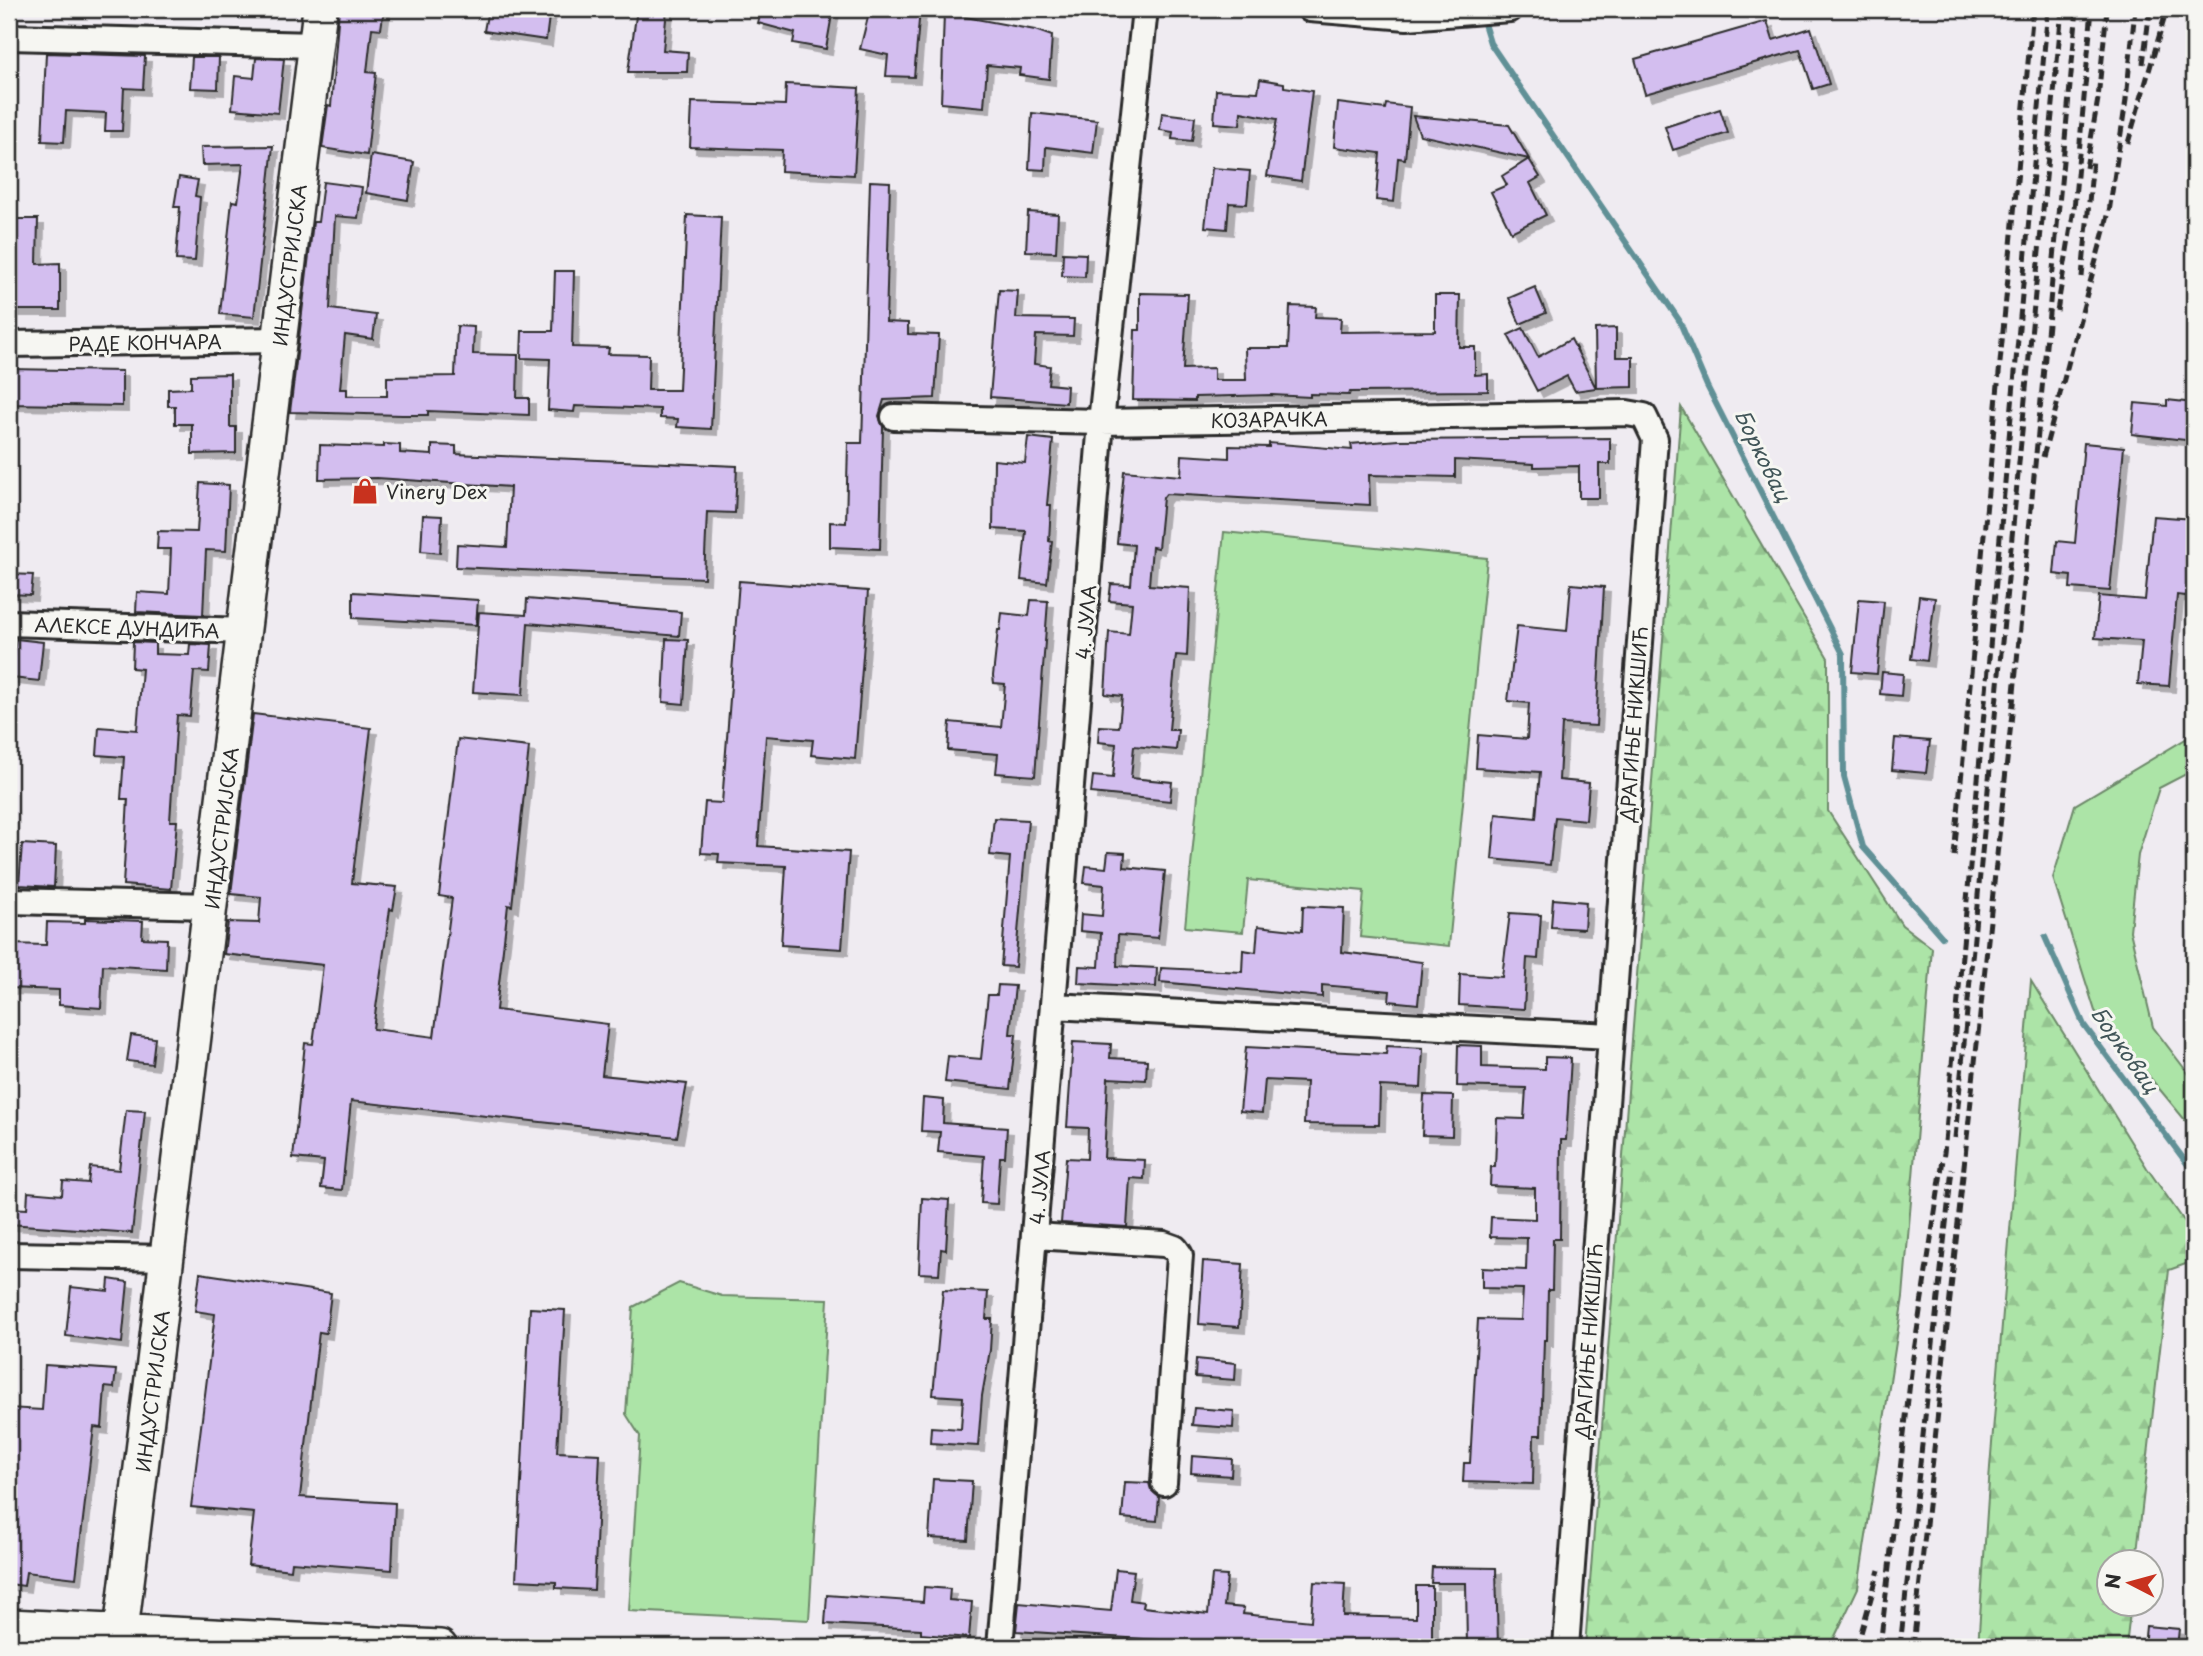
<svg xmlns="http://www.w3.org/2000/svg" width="2203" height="1656" font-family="'Playpen Sans',sans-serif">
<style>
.green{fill:#ace4a7;stroke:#6c8869;stroke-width:2}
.forest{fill:url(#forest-firs);stroke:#6c8869;stroke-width:2}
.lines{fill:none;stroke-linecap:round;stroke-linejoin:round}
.stream{stroke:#609096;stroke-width:6}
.building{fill:#d3beef;stroke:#2b2b2b;stroke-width:2;filter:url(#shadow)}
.street-casing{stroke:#2b2b2b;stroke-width:30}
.secondary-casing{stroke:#2b2b2b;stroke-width:38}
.street{stroke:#f6f6f2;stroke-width:24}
.secondary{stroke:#f6f6f2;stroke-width:33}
.rail{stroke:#2b2b2b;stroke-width:5;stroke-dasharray:10 5;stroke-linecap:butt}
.labels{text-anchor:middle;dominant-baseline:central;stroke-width:6;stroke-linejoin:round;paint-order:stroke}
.street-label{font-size:19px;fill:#2b2b2b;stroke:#f6f6f2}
.poi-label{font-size:19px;fill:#2b2b2b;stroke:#f6f6f2;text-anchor:start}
.water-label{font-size:21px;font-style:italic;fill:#415558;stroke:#f6f6f2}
</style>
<defs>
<pattern id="forest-firs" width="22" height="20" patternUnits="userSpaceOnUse" patternTransform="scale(1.75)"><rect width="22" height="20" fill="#ace4a7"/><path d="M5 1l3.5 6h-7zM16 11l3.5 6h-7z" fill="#94c490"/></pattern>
<filter id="shadow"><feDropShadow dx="6" dy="6" stdDeviation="0" flood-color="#0004"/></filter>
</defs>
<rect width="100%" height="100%" fill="#efebf1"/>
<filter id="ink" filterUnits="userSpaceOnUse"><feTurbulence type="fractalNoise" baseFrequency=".0143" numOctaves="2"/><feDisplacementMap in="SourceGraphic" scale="14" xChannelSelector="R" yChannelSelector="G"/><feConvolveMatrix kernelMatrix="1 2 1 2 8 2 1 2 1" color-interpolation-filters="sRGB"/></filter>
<g filter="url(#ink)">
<path class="green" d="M1224,532L1487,558L1449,946L1360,937L1364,891L1248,880L1243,932L1185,927Z
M2194,734V770L2159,788L2138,855L2130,931L2153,1027L2194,1081V1131L2095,1011L2053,878L2075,805Z
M679,1283L722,1296L828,1299L809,1620L629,1611L640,1436L626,1414L633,1307Z"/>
<path class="forest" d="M1681,407L1828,658V811L1902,925L1932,948L1903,1297L1858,1588L1830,1647H1585Z
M2031,981L2147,1168L2194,1235V1261L2169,1270L2136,1561L2108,1562V1604H2131L2126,1647H1978L1990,1467Z"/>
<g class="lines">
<path class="stream" d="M1482,17L1490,43L1679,320L1707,386L1843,654L1844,777L1863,847L1942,937
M2045,937L2084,1025L2194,1173"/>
</g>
<path class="building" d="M339,9H384L381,29L372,28L367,72L376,73L367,155L322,148L328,105L331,106Z
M488,9H550L546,40L484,31Z
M637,9H667L663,50L688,52L687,72H628Z
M762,9H833L826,49L793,43L795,33L758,23Z
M870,9H920L914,77L886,76L888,55L860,49Z
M944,13L1035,30L1052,36L1049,79L1019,75L1020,68L987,65L984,107L941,103Z
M1767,21L1773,40L1811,28L1829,84L1813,89L1800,50L1645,94L1635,59Z
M46,53L145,56L143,89L124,88L122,131H105L106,113L66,111L64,142L42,141Z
M192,57H219L218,89L190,88Z
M256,58L284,59L278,113L232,109L235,76L254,78Z
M1260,79L1284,83V87L1312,91L1301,181L1267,176L1277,119L1241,112L1240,125L1214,123L1216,90L1258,92Z
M786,84L859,88L854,175L781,171L782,150L690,147L692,102L785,105Z
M1338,103L1385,109L1386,104L1410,107L1405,159L1398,158L1394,202L1376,200L1380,153L1334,147Z
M1720,109L1728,133L1673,150L1665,127Z
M1032,113L1097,120L1093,153L1046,147L1045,170L1029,169Z
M1162,113L1195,117L1192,141L1172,139L1173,132L1160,130Z
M1413,116L1509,125L1529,159L1420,135Z
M273,146L254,317L220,314L232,201L238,202L243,164L202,165L201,147Z
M371,155L414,162L408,200L366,193Z
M1529,159L1540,177L1530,183L1546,215L1511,232L1491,192L1507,185L1502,176Z
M1212,168L1250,171L1247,204L1229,203L1227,229L1205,227Z
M179,177L198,180L195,196L200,197L195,261L176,260L180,207H174Z
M870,181L890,182L886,322L908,323V334L939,335L935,398L884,400L879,416L883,427L880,549L830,547V522L846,523L848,443H862Z
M323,182L362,187L358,218L335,216L330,309L376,315L373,339L345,335L340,389H347V396H387V377L455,376L457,326L474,327L473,354L518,355L517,398H529V415L428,411V415H402L290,412L313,222H318Z
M1028,212L1058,214L1056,252L1026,251Z
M687,215L721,217L711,429L677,427L678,419L660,418V409L575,406L574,412L548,410L550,359L521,358L522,331H553L555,271H574L572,347L609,348L608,354L649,355L648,390H679Z
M9,219H38L37,264L60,263V310H9Z
M1063,253L1086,254L1085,277L1062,276Z
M1535,287L1546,313L1520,324L1509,298Z
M999,290L1018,291L1016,318L1074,319L1073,336L1036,335L1034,364L1050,366L1048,384L1067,386L1066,403L990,397Z
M1140,293L1188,294L1183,369L1214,368V380H1246L1245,348H1288L1290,306L1316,307L1315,317L1341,318L1340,332L1435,331V295H1460L1459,347H1475V375L1488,374V391L1350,392L1349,395L1310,394V397L1272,395L1195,397V401L1133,400L1135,330H1140Z
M1523,328L1538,357L1571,339L1596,388L1575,391L1567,376L1537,391L1508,335Z
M1616,328V357H1633V387L1596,388L1595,329Z
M9,369L122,371V406L9,404Z
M230,374V427H236V453L192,454V424H175V406H168V389L191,388V375Z
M2167,400L2194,403V441L2132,434L2135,403L2167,406Z
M1028,437L1053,440L1047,505H1051L1049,541L1052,542L1047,583L1021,580L1026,531L993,529L994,460L1025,463Z
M1610,438V464H1599V498H1579V466L1534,467V464L1455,460V477L1369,475L1370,505L1166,494L1163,498L1158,548L1152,547L1149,585L1190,588L1187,656L1176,655L1169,730H1178L1176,750L1134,746L1131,778L1172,782L1170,801L1091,793L1093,776L1113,778L1116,744L1098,742L1099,726L1119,727L1122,696L1105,694L1109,632L1129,634L1132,603L1109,601L1111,584L1131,585L1134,545L1117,543L1124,471L1181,476L1182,455L1229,458V446L1269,447V443L1352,450L1351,444L1398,440Z
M2084,443L2124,447L2110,591L2070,588L2071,576L2054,574L2057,541L2075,543Z
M384,444L400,445V453L432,455V445L456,446V454L737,466L735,513L707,512L704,578L456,567L457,544L507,547L510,487L377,478L319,479L320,445L384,447Z
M200,483L229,485L226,551L206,550L203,615L136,612L137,592L169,594L171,549H157L158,531L197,532Z
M423,515L442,516L440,553L421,551Z
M2153,516L2194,519V597L2177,595L2169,686L2138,684L2142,641L2095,638L2099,596L2145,600Z
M9,574L33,575L31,595L9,594Z
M739,581L868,591L855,759L811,755L813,740L766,736L758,846L849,852L842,949L781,945L786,866L718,863L719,854L701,853L705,802L722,803Z
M1571,584L1604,587L1596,726L1562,724L1559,780L1589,783L1586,820L1555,817L1550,865L1492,859L1496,814L1536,818L1540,772L1476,768L1478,735L1527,739L1529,703L1508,701L1517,626L1567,631Z
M353,592L478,600L476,625L353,618Z
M1919,596L1935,598L1927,661L1911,659Z
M527,599L681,612L679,636L528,623L523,695L473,692L479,612L526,615Z
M1859,599L1884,601L1877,674L1852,672Z
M1031,600L1048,601L1035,776L996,773L998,754L948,750L950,722L1001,727L1005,684L994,683L993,676L998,630H1000L1002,613L1029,616Z
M16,639L43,642L39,681L12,678Z
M666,639L688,640L684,704L663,702Z
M133,642L155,643V654L189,655L190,644L211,645L209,672L194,671L190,716L177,715L170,821H177L171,889L123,885L128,799H121L124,757L97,755L99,727L137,730L142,669L132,668Z
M1882,672L1903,674L1901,696L1880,694Z
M253,714L371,728L352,883L397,887L393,910L390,909L373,1029L434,1037L452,898L439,896L458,739L529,747L512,906L508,905L496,1010L608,1024L602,1075L687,1084L677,1137L351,1101L342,1190L321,1188L324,1161L293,1158L305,1043L313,1044L323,965L224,954L228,922L259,923L261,897L231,894Z
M1895,738L1930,741L1926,773L1892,770Z
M994,818L1028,820L1015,967L1001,966L1010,857L990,855Z
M22,844L56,846L54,887L19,885Z
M1108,852L1125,853L1124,867L1165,871L1158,938L1118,935L1117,966L1157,968L1156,987L1078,983L1079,966L1099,967L1101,933L1080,931L1081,914L1102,916L1104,885L1084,883L1086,866L1106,868Z
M1553,899L1586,902L1584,929L1551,927Z
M1303,906L1344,908L1342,952L1422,962L1418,1004L1389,1001L1390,991L1322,985V997L1160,982L1161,968L1242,972L1243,950L1256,952L1258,926L1302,931Z
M1510,913L1541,915L1538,959L1527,958L1524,1009L1459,1005L1460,974L1502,977Z
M85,919L143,921L142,938L167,939L166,969L103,965L101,1008L59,1005V990L9,988V944L46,945L47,922L85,923Z
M998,985L1015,986L1010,1034H1016L1010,1089L945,1082L948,1056L981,1059L988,995H997Z
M131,1035L155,1038L152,1064L127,1061Z
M1073,1042L1111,1044L1110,1058L1147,1060L1146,1080L1108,1078L1104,1158L1145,1160L1144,1179L1130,1178L1127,1227L1061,1223L1066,1158L1087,1159L1088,1128L1067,1127Z
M1458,1045L1482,1046V1067L1545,1069V1057L1571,1058L1566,1140H1561L1560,1239H1553L1552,1290H1548L1547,1340H1544L1541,1435H1534L1533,1484L1463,1482L1464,1463H1470L1478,1319L1521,1320L1523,1289L1482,1288V1268L1526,1270L1527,1238L1490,1237L1491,1217L1535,1219V1188L1490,1186L1491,1167H1495L1497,1118L1524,1119L1526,1088L1457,1086Z
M1387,1046L1423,1048L1421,1088L1380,1086L1379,1125L1304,1124L1306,1082L1265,1080L1262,1113L1240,1111L1246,1047L1386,1054Z
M1424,1095L1453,1096L1452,1136L1422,1135Z
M923,1098L944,1100L943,1123L1007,1128L1005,1157H1000L997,1204L981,1203L984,1156L938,1152L940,1132L921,1131Z
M126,1110L145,1111L132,1233L9,1224V1208L27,1209L28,1192L62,1195L63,1181L88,1183L90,1167L119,1170Z
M922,1198L949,1200L946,1250L941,1249L939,1274L919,1273Z
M1203,1261L1243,1264L1239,1327L1199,1324Z
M200,1273L331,1293L326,1333L319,1332L300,1497L395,1503L392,1570L292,1562L291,1570L248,1565L254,1513L191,1507L215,1314L195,1311Z
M109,1279L128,1282L122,1343L66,1336L71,1287L108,1291Z
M943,1290L988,1292L986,1319H992L990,1350L982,1396L978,1446L930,1443L931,1427L961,1429L963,1397L933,1395Z
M530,1308L565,1310L557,1452L600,1454L594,1590L556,1588V1582L516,1580Z
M1196,1359L1236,1363L1235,1380L1195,1377Z
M45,1365L116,1370L114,1388L105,1387L102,1428L94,1427L76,1578L26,1572L24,1586L9,1584V1408L42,1410Z
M1194,1408L1234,1411L1233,1428L1192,1425Z
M1192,1456L1232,1459L1231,1476L1191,1473Z
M933,1479L972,1481L968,1540L929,1538Z
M1125,1482L1149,1483L1151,1490L1159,1497L1157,1521L1122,1518Z
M1432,1567L1496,1568L1498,1646L1467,1647L1466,1583H1431Z
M1116,1569L1134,1571L1130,1600L1144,1602L1143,1607L1208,1614L1212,1575L1227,1576L1224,1606L1244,1608L1243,1614L1311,1621L1314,1582L1345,1584L1343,1616L1416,1618V1586H1432V1647H1272L1016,1631L1019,1603L1111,1611Z
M924,1587L950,1589L949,1600L972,1602L969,1638L921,1634V1629L825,1624L827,1595L923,1602Z
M2146,1626L2179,1629L2177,1647H2144Z"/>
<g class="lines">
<g class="street-casing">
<path id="street" d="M1310,9L1407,17L1510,9
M9,37L316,45
M9,344L280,340
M894,417L1101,422L1627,413L1644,416L1655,439L1566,1647
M9,623L245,631
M9,901L212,906
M1054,1006L1610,1036
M1035,1236L1164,1244L1175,1248L1180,1255L1164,1483
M9,1255L169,1258
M1000,1647L1101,422L1145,9"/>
</g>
<g class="secondary-casing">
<path id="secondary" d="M9,1626L440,1647
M119,1647L320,9"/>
</g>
<use href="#street" class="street"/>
<use href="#secondary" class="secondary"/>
<path class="rail" d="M2143,64L2150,9
M2128,143L2167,9
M2086,168L2098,99L2107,9
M2082,277L2093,159
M2057,311L2074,209L2092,9
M2043,457L2109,212L2126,100L2135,9
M1954,856L2033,9
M1955,1138L2062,9
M1857,1647L1879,1570
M1880,1647L1912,1364L1944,1153L2048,9
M1900,1647L1952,1169
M1913,1647L2013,704L2077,9"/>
</g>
</g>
<defs>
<g id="shop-bare" transform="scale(2.1)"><path d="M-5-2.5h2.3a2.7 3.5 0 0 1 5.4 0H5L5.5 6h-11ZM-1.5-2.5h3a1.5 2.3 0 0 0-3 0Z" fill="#c8321e" stroke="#f6f6f2" stroke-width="2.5" paint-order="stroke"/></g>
</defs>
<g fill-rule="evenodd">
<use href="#shop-bare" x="365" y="491"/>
</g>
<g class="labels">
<g class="street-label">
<text transform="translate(289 265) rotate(-83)">ИНДУСТРИЈСКА</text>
<text transform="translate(145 342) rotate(-1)">РАДЕ КОНЧАРА</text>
<text transform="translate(1269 419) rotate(-1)">КОЗАРАЧКА</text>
<text transform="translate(1085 622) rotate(-85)">4. ЈУЛА</text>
<text transform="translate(127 627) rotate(2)">АЛЕКСЕ ДУНДИЋА</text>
<text transform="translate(1633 724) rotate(-86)">ДРАГИЊЕ НИКШИЋ</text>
<text transform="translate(221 828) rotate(-83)">ИНДУСТРИЈСКА</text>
<text transform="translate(1039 1187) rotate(-85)">4. ЈУЛА</text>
<text transform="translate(1588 1341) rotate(-86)">ДРАГИЊЕ НИКШИЋ</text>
<text transform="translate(152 1391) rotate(-83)">ИНДУСТРИЈСКА</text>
</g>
<g class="poi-label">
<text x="386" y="491">Vinery Dex</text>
</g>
<g class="water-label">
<text transform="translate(1764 455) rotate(64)">Борковац</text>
<text transform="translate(2126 1049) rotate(55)">Борковац</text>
</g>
</g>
<rect width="2203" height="1656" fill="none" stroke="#f6f6f2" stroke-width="35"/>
<rect x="18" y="18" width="2168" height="1621" fill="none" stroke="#2b2b2b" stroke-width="2.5" filter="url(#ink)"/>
<g transform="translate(2130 1583) rotate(276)"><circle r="33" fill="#f6f6f2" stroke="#a5a5a2" stroke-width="2"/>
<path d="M0-5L12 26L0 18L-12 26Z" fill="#c8321e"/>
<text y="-10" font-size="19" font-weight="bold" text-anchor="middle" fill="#2b2b2b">N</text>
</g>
</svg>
